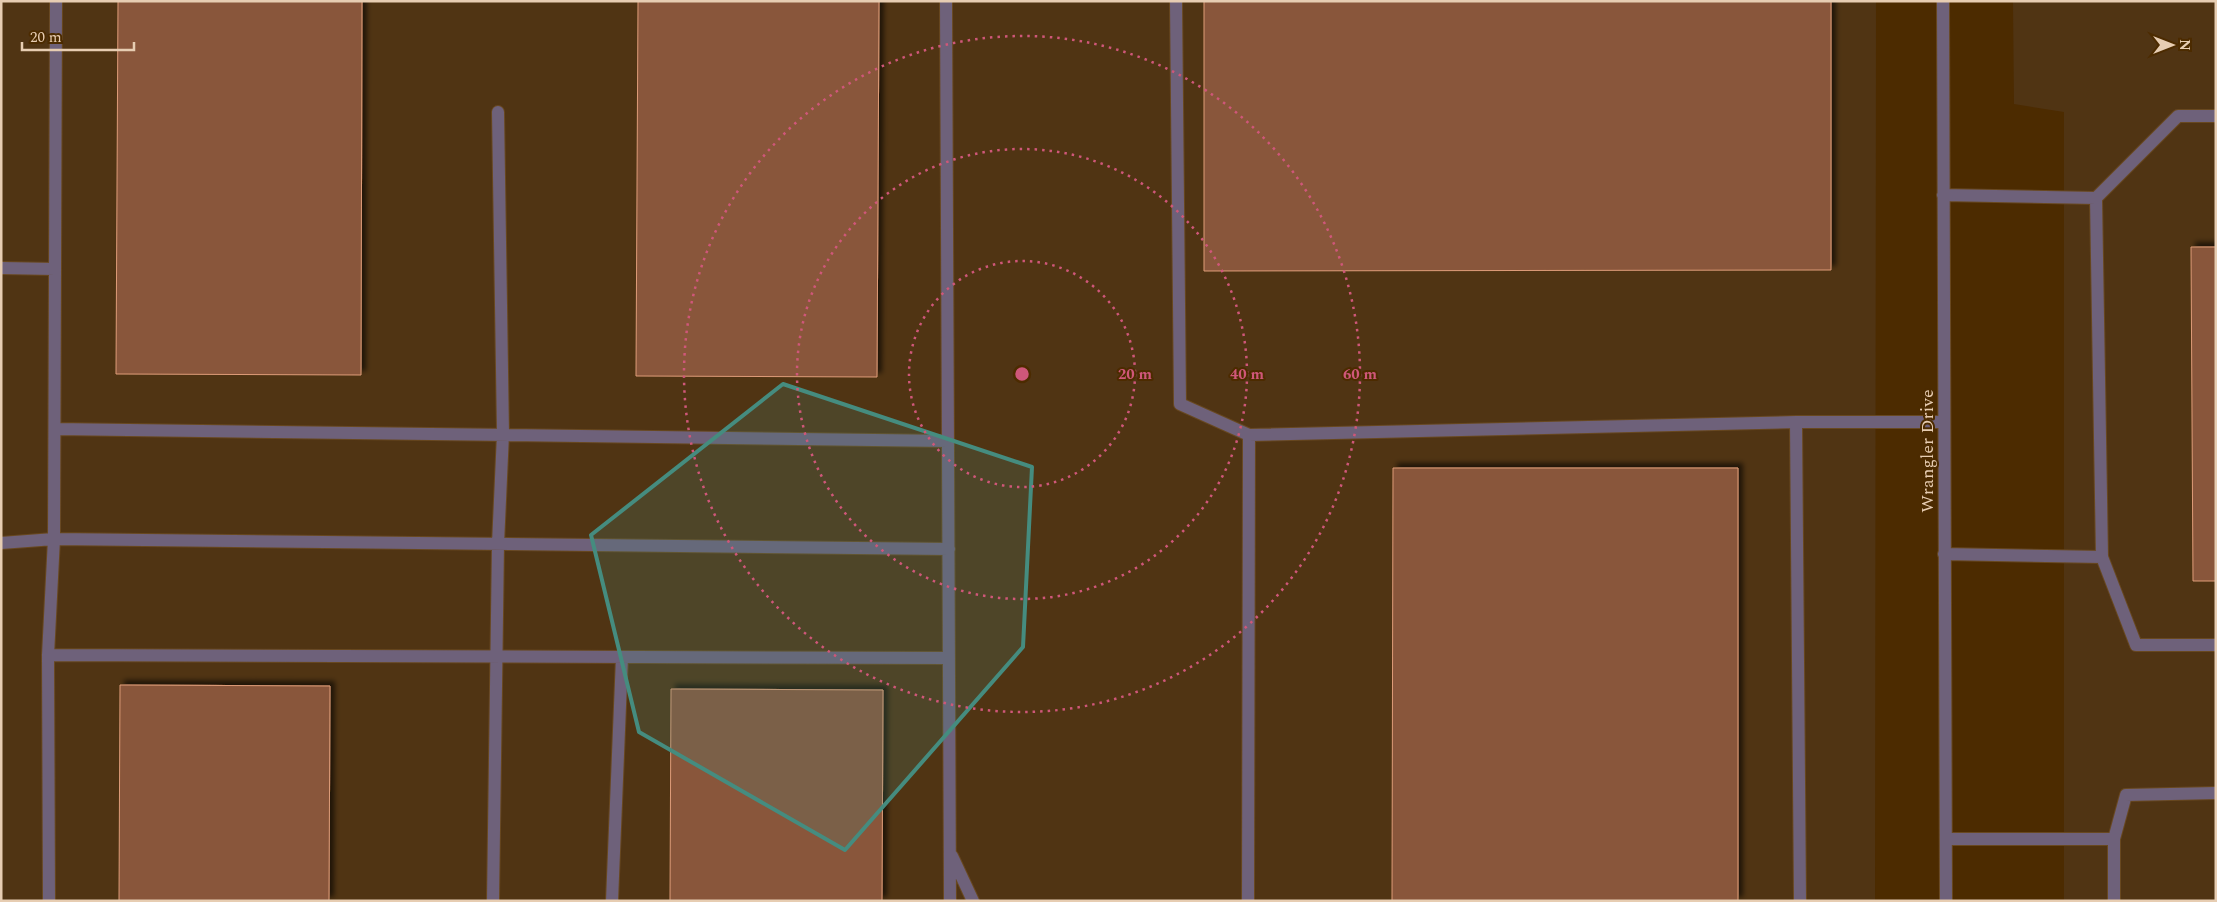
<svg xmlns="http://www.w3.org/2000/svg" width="2217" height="902" font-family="Spectral,serif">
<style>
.built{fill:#503413}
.building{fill:#89563a;stroke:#de9c79;filter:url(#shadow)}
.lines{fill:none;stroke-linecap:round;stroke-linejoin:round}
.minor-casing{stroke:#684820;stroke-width:14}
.minor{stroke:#6e617a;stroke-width:12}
.marked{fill:#458c7f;fill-opacity:0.2;stroke:#458c7f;stroke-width:4;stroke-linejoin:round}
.ring{fill:none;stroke:#cf5779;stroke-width:2.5;stroke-dasharray:2.5 5}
.labels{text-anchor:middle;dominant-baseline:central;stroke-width:4;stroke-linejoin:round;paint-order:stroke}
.street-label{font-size:18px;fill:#e7cdb2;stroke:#4c2b00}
.centre{fill:#cf5779;stroke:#4c2b00;stroke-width:2.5}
.ring-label{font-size:15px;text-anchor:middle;font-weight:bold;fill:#cf5779;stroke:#4c2b00;stroke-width:4;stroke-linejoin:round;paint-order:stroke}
</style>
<defs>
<filter id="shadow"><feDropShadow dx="4.5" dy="-4.5" stdDeviation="2.5" flood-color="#0009"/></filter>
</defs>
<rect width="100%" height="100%" fill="#4c2b00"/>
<path class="built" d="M1,1H1876L1875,901H1Z
M2013,1H2216V901H2064V112L2014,104Z"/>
<path class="building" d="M118,1H362L361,375L116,374Z
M638,1H879L877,377L636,376Z
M1204,1H1831V270L1204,271Z
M2191,247H2216V581H2193Z
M1393,468H1738V901H1392Z
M120,685L330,686L329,901H119Z
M671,689L883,690L882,901H670Z"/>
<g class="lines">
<g class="minor-casing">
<path id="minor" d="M946,1L950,901
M1176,1L1180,404L1249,435L1248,901
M1943,1L1946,901
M2216,116H2178L2096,198L2102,557L2136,645H2216
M1943,195L2096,198
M1,268L55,269
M55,429L948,441
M1249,435L1796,422
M1,543L54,539L949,549
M1944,554L2102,557
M48,655L949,658
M1946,839H2114L2126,795L2216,793
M2114,839V901
M952,856L973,901
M49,901L48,655L54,539L56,1
M493,901L498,544L503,434L498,112
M612,901L622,657
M1800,901L1796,422H1944"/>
</g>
<use href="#minor" class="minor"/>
</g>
<path class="marked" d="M783,384L1032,467L1023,647L845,850L639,732L591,535Z"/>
<g class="ring">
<circle cx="1022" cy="374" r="113"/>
<circle cx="1022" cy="374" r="225"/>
<circle cx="1022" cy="374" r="338"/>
</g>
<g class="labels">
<g class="street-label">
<text transform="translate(1927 451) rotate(-90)">Wrangler Drive</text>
</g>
</g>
<circle cx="1022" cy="374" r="8" class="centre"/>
<g class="ring-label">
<text x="1135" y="379">20 m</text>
<text x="1247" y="379">40 m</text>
<text x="1360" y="379">60 m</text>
</g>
<rect width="2217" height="902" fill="none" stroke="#e7cdb2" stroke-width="5"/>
<g transform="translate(2172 45) rotate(90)" stroke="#4c2b00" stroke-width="4" paint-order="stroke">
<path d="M0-4L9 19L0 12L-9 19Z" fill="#e7cdb2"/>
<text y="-8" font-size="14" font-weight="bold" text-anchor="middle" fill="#e7cdb2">N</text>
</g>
<path d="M22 42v8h112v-8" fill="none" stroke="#e7cdb2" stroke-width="2.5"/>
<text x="30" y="42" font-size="15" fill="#e7cdb2" stroke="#4c2b00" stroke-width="4" paint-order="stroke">20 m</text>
</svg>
